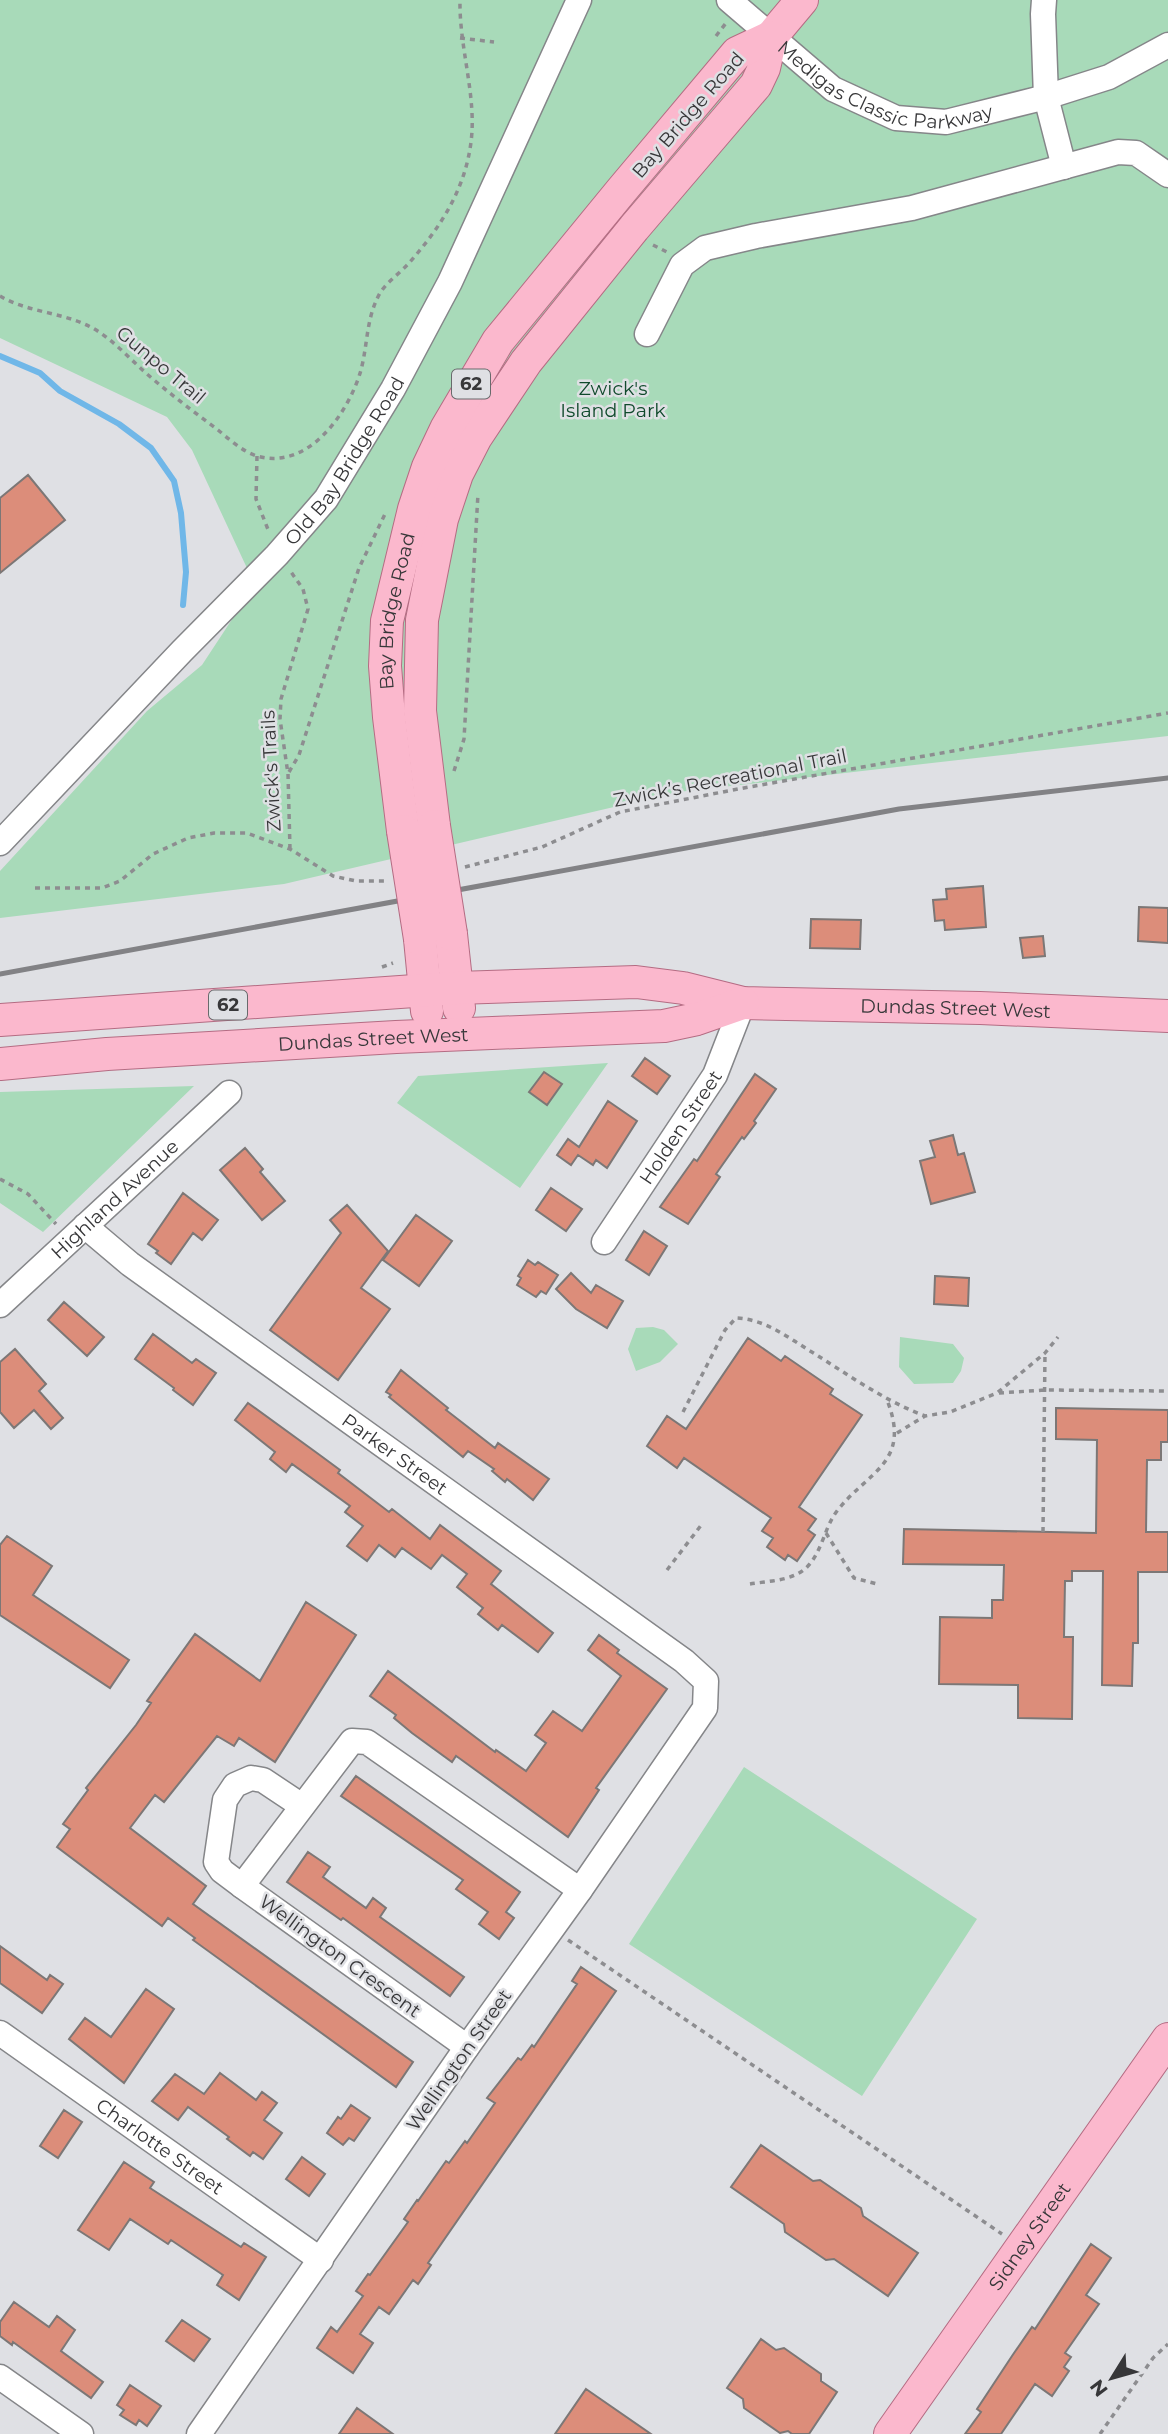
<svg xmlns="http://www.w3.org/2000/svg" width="1168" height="2434" font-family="Montserrat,sans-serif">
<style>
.green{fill:#a8dab9}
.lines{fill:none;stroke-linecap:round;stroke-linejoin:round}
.stream{stroke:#70b7e8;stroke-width:6}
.building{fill:#dc8d7a;stroke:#7c7776;stroke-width:2}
.minor-casing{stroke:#858689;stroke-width:27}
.major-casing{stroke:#b46c83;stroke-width:34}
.path{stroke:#8d8d90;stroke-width:3.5;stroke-dasharray:5 5;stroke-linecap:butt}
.minor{stroke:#fff;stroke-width:24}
.major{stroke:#fbb8cd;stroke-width:32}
.rail{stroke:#828285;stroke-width:5}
.major-bridge-casing{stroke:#b46c83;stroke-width:34;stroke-linecap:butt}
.major-bridge{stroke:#fbb8cd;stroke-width:32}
.labels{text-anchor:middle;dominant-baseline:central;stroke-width:5;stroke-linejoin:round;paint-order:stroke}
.shield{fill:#dfe0e4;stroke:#696a6c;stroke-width:2}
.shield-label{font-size:18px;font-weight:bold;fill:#373739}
.street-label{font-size:19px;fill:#373739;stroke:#dfe0e4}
.park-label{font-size:19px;fill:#104a2c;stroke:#dfe0e4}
</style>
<rect width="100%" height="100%" fill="#dfe0e4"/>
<path class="green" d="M0,0H1168V736L678,792L284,884L0,918V871L147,711L202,665L250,592L246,566L192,450L167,417L0,338Z
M608,1063L520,1188L397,1103L418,1076Z
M194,1086L43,1232L0,1203V1092Z
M653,1327L664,1330L678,1344L660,1362L636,1371L628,1349L636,1328Z
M900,1337L953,1344L964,1358L961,1371L953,1383L914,1384L899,1367Z
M744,1767L977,1919L862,2096L629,1944Z"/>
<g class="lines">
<path class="stream" d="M0,356L40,373L60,391L119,424L151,448L174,481L181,513L186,572L183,605"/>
</g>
<path class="building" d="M28,475L65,520L0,573V498Z
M983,886L986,927L945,930L944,920L935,921L933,900L947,899L946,889Z
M1139,907L1168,908V943L1138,941Z
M811,919L861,920L860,949L810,948Z
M1043,936L1045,956L1023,958L1020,938Z
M645,1058L670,1076L657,1094L632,1076Z
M544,1072L562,1084L547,1105L529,1092Z
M755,1074L776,1089L754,1121L756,1123L744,1139L742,1137L716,1174L720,1177L688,1224L660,1207L694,1159L697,1161Z
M608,1101L637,1121L607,1168L596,1160L593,1165L578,1155L571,1165L557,1155L568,1139L579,1147Z
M953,1135L958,1155L964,1153L975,1192L931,1204L920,1161L935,1157L930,1141Z
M245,1148L263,1169L260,1172L285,1201L262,1220L220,1170Z
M551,1188L582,1209L566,1231L536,1210Z
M183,1193L218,1220L202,1240L193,1233L171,1264L156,1253L158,1251L148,1244Z
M347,1205L388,1251L361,1288L390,1309L338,1380L270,1330L341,1233L330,1220Z
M416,1215L452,1241L419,1286L383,1260Z
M644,1231L667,1246L649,1275L626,1260Z
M528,1260L535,1265L538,1262L558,1275L546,1294L541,1291L536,1297L517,1285L521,1278L518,1276Z
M571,1273L591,1293L596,1285L623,1301L607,1328L576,1309L556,1289Z
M935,1276L969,1278L968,1306L934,1304Z
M64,1302L104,1337L87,1356L48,1320Z
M153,1334L192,1363L196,1359L216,1373L193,1405L173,1390L174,1388L135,1359Z
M748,1338L781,1361L785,1356L833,1389L830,1394L862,1415L799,1507L816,1519L808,1530L815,1535L797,1561L788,1555L785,1560L767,1547L773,1538L762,1531L771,1518L684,1458L677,1468L647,1446L667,1416L686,1429Z
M15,1349L46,1384L39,1391L63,1418L51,1429L34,1410L14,1428L0,1412V1362Z
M401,1370L448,1408L446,1410L495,1448L498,1443L549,1479L533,1500L507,1479L505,1482L492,1471L494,1469L468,1451L463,1457L389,1397L391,1395L386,1392Z
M248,1403L317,1453L340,1470L338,1473L389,1512L392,1509L430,1539L440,1525L501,1571L491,1584L553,1633L538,1652L502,1625L498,1630L478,1614L483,1608L457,1587L467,1574L442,1555L431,1569L402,1548L395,1557L379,1545L367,1561L347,1546L363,1526L345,1512L350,1506L292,1464L286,1472L270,1459L275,1452L235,1420Z
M1056,1408L1168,1410V1442H1161V1460H1147L1146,1532H1168V1572H1138V1643H1133L1132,1686L1102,1685L1103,1571H1072V1581H1065L1064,1637H1073L1072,1719L1018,1718V1685L939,1684L940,1617L992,1618V1600H1003L1004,1565L903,1564L904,1529L1096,1533L1097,1440L1056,1439Z
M7,1536L52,1566L33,1595L129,1660L110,1688L0,1615V1545Z
M306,1602L356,1635L275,1762L239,1738L234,1746L217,1736L164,1802L155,1795L130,1828L206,1886L193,1904L413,2062L396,2087L193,1940L195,1938L168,1918L162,1926L57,1847L70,1829L63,1824L88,1790L86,1788L136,1725L151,1703L147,1701L195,1634L260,1681Z
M599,1635L619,1650L617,1653L667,1689L596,1788L599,1790L568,1837L459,1758L456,1756L452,1762L412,1733L394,1718L396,1715L370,1696L388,1671L495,1752L496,1750L526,1771L546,1743L535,1735L553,1711L582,1731L621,1676L588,1650Z
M356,1776L520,1892L506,1912L514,1918L499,1939L479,1924L488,1912L456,1889L463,1880L341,1796Z
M308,1852L330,1867L323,1877L366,1908L373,1898L386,1908L380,1917L464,1977L450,1996L343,1918L341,1920L287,1882Z
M0,1946L47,1980L50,1975L63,1984L42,2013L0,1983Z
M581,1967L616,1991L428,2263L431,2265L418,2284L413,2280L389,2314L379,2307L360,2334L373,2343L353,2373L317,2348L331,2327L337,2332L363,2296L356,2291L368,2274L370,2275L408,2222L404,2219L417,2200L418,2201L446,2161L449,2163L465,2141L467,2143L495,2103L487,2098L518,2058L521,2060L532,2045L534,2047L577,1984L572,1981Z
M146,1989L174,2009L124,2083L69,2039L85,2018L111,2037Z
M220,2073L256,2100L262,2092L277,2103L264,2120L282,2133L263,2159L253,2152L250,2156L227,2139L229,2137L188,2107L178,2120L152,2101L175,2074L204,2094Z
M351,2105L370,2118L354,2141L349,2138L343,2145L327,2133L338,2117L341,2119Z
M64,2110L82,2122L58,2158L40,2146Z
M761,2145L813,2181L820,2180L861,2208L863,2216L918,2253L888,2296L834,2259L826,2260L785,2232L784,2224L731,2187Z
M302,2157L325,2174L309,2196L286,2179Z
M124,2162L154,2182L150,2188L241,2247L244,2243L266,2257L239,2300L217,2285L223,2275L171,2240L168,2244L130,2219L109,2250L78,2230Z
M1091,2244L1111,2258L1086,2295L1099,2304L1065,2353L1071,2357L1064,2367L1069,2371L1052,2396L1035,2384L1001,2434H965L981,2412L977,2409L1012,2356L1032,2327L1035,2329Z
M14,2302L49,2327L57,2316L75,2330L61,2351L103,2382L91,2398L13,2342L12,2345L0,2336V2322Z
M182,2320L210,2339L194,2361L166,2341Z
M761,2339L776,2350L784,2348L821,2374V2381L837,2392L809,2434H792L788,2431L780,2433L744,2408L743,2399L727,2388Z
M130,2385L161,2406L147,2426L139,2420L136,2425L120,2415L124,2410L117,2405Z
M586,2389L651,2434H555Z
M357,2408L393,2434H339Z"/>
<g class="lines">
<g class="minor-casing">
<g id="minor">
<path id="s1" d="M729,0L833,89L896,118L946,122L1046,97L1109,77L1168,45"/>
<path d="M1044,0L1043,14L1046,97L1064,167"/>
<path d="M647,334L682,265L705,248L756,236L912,208L1118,152L1136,153L1168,175"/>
<path id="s2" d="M0,843L182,651L277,555L326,499L393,389L450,282L579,0"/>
<path id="s3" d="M85,1226L130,1264L684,1661L706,1681L705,1708L580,1890L467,2047L199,2434"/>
<path id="s4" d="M604,1242L715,1075L743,1003"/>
<path id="s5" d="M0,1305L229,1093"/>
<path d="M242,1886L222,1871L216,1862L225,1800L235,1785L251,1778L263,1780L302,1806"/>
<path id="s6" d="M0,2033L321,2260"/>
<path d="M467,2047L242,1886L352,1741L367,1742L580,1890"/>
<path d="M0,2377L81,2434"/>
</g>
</g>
<g class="major-casing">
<g id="major">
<path d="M434,826L420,711L422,620L442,519L457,474L476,437L526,362L634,228L756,85L764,68L771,37L802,0"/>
<path id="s7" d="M403,831L389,717L385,666L387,621L414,509L428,467L446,429L498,341L621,191L737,53L771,37"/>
<path d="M451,934L459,1008"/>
<path d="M420,939L427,1011"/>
<path id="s8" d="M0,1020L457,988L636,982L683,988L743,1003L980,1008L1168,1016"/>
<path id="s9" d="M0,1064L107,1054L396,1037L664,1026L697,1019L743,1003"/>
<path id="s10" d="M890,2434L1168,2039"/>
</g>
</g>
<path class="path" d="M716,36L726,23
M460,38L494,42
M653,245L667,252
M0,296C30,314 70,312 99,332C117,344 131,360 147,374C170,394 194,412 218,430C229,439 243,452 257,456C309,471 349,412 361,370C368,343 366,318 380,293C387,282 400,273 409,263C440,228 465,190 471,142C477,97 459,47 460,0
M257,456L256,499L269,532
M454,771L464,739L478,494
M289,772L299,755L359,568L385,514
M290,849L288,774L280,719L281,699L308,609L303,589L291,572
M465,867L542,847L620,812L738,789L1168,713
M35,888H102L120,881L153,854L188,838L214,833H247L290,849L333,876L356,881H385
M382,967L393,963
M0,1179L28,1194L56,1224
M999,1393L1045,1390L1168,1391
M683,1412L725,1330L736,1318C766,1319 790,1339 815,1354C850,1376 885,1401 925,1416
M897,1433L925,1416L950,1412L997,1393L1045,1353L1058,1337
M1043,1532L1045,1353
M826,1533L854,1578L877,1584
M667,1570L702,1524
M750,1584C768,1581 792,1581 806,1568C822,1553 824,1528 837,1511C868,1471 912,1463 887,1400
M568,1940L1002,2234
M1100,2434L1153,2358L1168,2344"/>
<use href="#minor" class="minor"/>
<use href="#major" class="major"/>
<path class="rail" d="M0,974L899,809L1168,778"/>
<g class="major-bridge-casing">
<path id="major-bridge" d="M434,826L451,934
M403,831L420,939"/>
</g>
<use href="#major-bridge" class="major-bridge"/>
</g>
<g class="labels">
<g class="shield">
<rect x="452" y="369.5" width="38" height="29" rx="5"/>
<rect x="209" y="990.5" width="38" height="29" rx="5"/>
</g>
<g class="shield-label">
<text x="471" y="384">62</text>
<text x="228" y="1005">62</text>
</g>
<g class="street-label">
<text stroke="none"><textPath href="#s1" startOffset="186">Medigas Classic Parkway</textPath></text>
<text transform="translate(688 115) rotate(-49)">Bay Bridge Road</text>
<text transform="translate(161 365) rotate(40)">Gunpo Trail</text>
<text stroke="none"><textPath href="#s2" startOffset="516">Old Bay Bridge Road</textPath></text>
<text stroke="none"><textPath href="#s7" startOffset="222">Bay Bridge Road</textPath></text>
<text transform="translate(271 771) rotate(-93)">Zwick's Trails</text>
<text transform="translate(730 778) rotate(-11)">Zwick’s Recreational Trail</text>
<text stroke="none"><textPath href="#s8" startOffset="959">Dundas Street West</textPath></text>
<text stroke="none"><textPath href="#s9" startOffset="374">Dundas Street West</textPath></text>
<text stroke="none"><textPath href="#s4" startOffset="138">Holden Street</textPath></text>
<text stroke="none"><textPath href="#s5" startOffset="156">Highland Avenue</textPath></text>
<text stroke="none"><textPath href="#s3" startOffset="385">Parker Street</textPath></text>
<text transform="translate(340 1956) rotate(36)">Wellington Crescent</text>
<text transform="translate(459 2060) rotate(-55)">Wellington Street</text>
<text stroke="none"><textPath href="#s6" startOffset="196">Charlotte Street</textPath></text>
<text stroke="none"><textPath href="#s10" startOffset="242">Sidney Street</textPath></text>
</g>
<g class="park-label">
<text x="613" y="388">Zwick's<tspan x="613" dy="22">Island Park</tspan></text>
</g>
</g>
<g transform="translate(1112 2378) rotate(233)" stroke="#dfe0e4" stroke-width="5" paint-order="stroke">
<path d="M0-5L12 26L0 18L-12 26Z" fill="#373739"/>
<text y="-10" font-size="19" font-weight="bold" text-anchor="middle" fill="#373739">N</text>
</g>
</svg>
